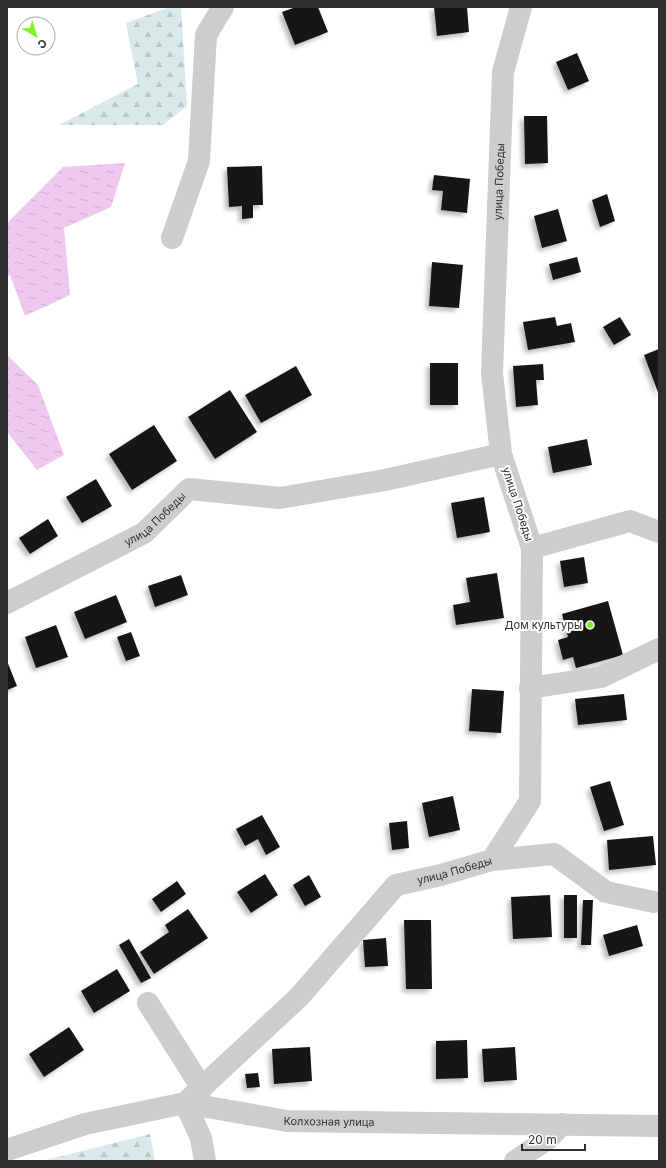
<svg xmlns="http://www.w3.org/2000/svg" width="666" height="1168" font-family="Inter,sans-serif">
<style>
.forest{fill:url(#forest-firs)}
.water{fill:url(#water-ripples)}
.building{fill:#171717;filter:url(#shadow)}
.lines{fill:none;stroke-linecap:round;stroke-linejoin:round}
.minor{stroke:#cdcdcd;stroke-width:22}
.poi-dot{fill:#85f028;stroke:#fff;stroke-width:1.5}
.labels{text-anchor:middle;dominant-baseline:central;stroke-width:4;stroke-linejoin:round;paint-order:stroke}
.street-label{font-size:11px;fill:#303030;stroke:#fff}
.poi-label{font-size:11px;fill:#303030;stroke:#fff;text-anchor:end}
</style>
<defs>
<pattern id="forest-firs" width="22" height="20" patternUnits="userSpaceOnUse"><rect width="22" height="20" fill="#dae9ea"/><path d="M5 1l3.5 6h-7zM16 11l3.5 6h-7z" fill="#bbc8c9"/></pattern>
<pattern id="water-ripples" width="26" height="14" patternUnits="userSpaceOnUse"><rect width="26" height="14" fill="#eec8ee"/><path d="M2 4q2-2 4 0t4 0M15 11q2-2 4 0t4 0" fill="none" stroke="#ccaccc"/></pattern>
<filter id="shadow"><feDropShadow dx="-3.5" dy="3.5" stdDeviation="2" flood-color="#0004"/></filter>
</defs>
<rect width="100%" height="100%" fill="#fff"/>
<path class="forest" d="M170,7H181L187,106L163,125H59L138,84L126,23Z
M150,1134L155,1161H42Z"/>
<path class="water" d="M125,163L111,207L64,228L70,295L25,316L10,275L7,276V223L63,167Z
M7,355L38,385L64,455L37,470L7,432Z"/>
<path class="building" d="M296,7H318L328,32L295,45L282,12Z
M434,7H467L469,32L437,36Z
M577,53L589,81L568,90L556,62Z
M524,116H547L548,163L525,164Z
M262,166L263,205H253V218L242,219V206L229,207L227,167Z
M434,175L470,179L467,213L441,210L443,191L432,190Z
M607,194L615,221L600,227L592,200Z
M558,209L567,241L542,248L534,216Z
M577,257L581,272L553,280L549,264Z
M432,262L463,265L459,308L429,306Z
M555,317L557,326L571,323L575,342L528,350L523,322Z
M620,317L631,335L614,345L603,327Z
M659,349V395L644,355Z
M430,363H458V405H430Z
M543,364L544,380H536L538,405L516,407L513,366Z
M296,366L312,395L261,423L245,395Z
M230,390L257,432L215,459L188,417Z
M154,425L177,461L132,490L109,454Z
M587,439L592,465L553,473L548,447Z
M96,479L112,506L82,523L66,497Z
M484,497L490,532L457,538L451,503Z
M48,519L58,536L30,554L19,538Z
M584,557L588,583L564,587L560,561Z
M497,573L504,618L456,625L453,605L470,602L466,578Z
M181,575L188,595L155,607L148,586Z
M116,595L127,622L85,639L74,612Z
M608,601L623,655L576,668L573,657L563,660L558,640L568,637L562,614Z
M56,625L68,657L36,668L25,637Z
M131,632L140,656L126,661L117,637Z
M7,661L17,686L7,690Z
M472,689L504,691L501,733L469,731Z
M624,694L627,720L578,725L575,699Z
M610,781L624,825L604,831L590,787Z
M453,796L460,830L429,837L422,803Z
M262,815L280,847L266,855L258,839L245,846L236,829Z
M407,821L409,848L392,850L389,823Z
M653,836L656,865L609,870L607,840Z
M265,874L278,895L251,913L237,892Z
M309,875L321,897L305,906L293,885Z
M177,881L186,894L161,912L152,899Z
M550,895L552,937L513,939L511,897Z
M564,895H577V938H564Z
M583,900H593L591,945H581Z
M188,909L208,938L154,974L140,952L169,932L165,925Z
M404,920H431L432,989H406Z
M637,925L643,946L609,956L603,935Z
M386,938L388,966L365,967L363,940Z
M129,939L151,978L141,983L119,945Z
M117,969L130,991L94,1013L81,991Z
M69,1027L84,1050L44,1077L29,1054Z
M467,1040L468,1078L436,1079V1041Z
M310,1047L312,1081L274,1084L272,1049Z
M515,1047L517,1080L484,1082L482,1049Z
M258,1073L260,1087L247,1088L245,1074Z"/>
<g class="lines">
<g class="minor">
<path d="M172,238L199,161L206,35L223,7"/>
<path d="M532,548L630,521L659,532"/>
<path id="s1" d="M7,603L144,533L189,489L280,498L385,480L501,454"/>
<path d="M530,688L601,677L659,649"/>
<path d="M492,860L554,854L606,892L654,902"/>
<path d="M148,1003L202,1088"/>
<path id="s2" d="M7,1150L85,1124L185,1103L287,1121L659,1126"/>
<path id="s3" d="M205,1161L201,1138L185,1103L299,997L396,885L441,875L492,860L530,801L532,548L501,454L492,373L503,72L521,7"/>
<path d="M515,1161L549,1138L562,1124"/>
</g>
</g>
<circle class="poi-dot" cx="590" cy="625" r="4"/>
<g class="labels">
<g class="street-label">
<text stroke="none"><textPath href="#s3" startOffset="1160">улица Победы</textPath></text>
<text transform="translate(518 504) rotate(72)">улица Победы</text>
<text stroke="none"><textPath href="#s1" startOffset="171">улица Победы</textPath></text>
<text stroke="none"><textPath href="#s3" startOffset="426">улица Победы</textPath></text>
<text stroke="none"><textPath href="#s2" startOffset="330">Колхозная улица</textPath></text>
</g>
<g class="poi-label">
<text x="582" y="625">Дом культуры</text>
</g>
</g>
<rect width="666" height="1168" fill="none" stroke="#303030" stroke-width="16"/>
<g transform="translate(36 36) rotate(142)"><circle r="19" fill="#ffffff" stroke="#acacac"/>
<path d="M0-3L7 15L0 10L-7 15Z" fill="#85f028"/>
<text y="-6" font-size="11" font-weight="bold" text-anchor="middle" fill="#303030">С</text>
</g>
<path d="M522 1144v6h63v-6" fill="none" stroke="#303030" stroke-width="2"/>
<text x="528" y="1144" font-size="12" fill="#303030" stroke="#ffffff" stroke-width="3" paint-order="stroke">20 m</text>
</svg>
